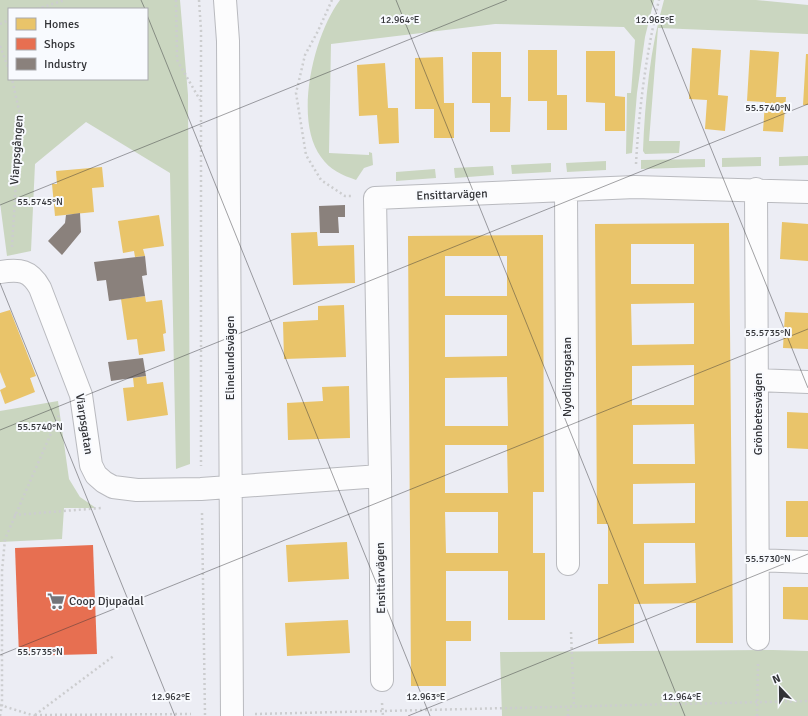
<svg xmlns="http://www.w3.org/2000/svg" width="808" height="716" font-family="Signika,sans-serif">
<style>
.green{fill:#cad6c0;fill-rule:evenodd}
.homes{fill:#e9c46a;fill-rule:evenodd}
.shops{fill:#e76f51}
.industry{fill:#8a817c}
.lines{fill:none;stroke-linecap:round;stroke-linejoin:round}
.minor-casing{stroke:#b9babf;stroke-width:24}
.path{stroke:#cccdcf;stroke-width:2.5;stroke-dasharray:2 3;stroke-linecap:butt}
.minor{stroke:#fcfcfd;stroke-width:22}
.ticks{fill:none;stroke:#323337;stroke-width:1;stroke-opacity:0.45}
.labels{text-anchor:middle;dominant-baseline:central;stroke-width:4;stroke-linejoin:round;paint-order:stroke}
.street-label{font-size:12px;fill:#323337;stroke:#f8fafe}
.poi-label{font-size:12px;fill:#323337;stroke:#f8fafe;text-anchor:start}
.ticks-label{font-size:10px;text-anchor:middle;fill:#323337;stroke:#f8fafe;stroke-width:4;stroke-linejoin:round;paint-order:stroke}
</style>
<rect width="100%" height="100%" fill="#ecedf4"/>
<path class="green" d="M0,0H180L188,95L190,464L176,469L170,173L86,122L35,164L31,251L7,256L0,203ZM9,9H147V79H9Z
M340,0H654L645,37L637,93L632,153L626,154L627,93H631L635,40L624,27L495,24L331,44L329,153L369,155V152L372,153L373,165L364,168L356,180C342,175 330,170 321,157C293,120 314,34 340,0Z
M664,0H756L808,5V34L658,28L649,141H680L679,153L645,154L643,151C645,100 650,49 664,0Z
M808,156V165L779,166V157Z
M761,157V166L722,167V158Z
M705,159V167L641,169V160Z
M606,161V170L567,172L566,163Z
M551,163V172L512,174L511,165Z
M493,166L494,175L455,178L454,168Z
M435,169L436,178L396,181V172Z
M58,401L69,479L80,497L96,508H64L62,539L0,542V411Z
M773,650L808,651V716H502L500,652Z"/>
<path class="homes" d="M692,48L721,50L718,95L728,96L725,131L705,129L707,100L689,99Z
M528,50H557V95H567V130H547V101H528Z
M750,50L779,52L776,97H786L783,132L763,131L765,102L747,101Z
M586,51H615V96L625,97V131H605V103L586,102Z
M472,52H501V97H511L510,132H490V103H472Z
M806,54H808V105H803Z
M443,57L444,103H454V138H434V109H415V58Z
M385,63L388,108H398L399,143L379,144L377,115L359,116L357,65Z
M102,167L104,187L92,188L94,212L55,216L52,184H57L56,171Z
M159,215L164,246L143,249L145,256L135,257L134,251L123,253L118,221Z
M782,222L808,224V261L780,259Z
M729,223L733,643H696V603L634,604V643L598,644V584H608V524H597L595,224ZM631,244H694V284H631ZM694,303V344L632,345L631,304ZM694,365V405H632V366ZM694,424L695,464H633V425ZM695,483V523L633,524V484ZM644,543H695L696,583L644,584Z
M317,232L318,246L354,245L355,283L293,285L291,233Z
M543,235L544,492H533V553H545V620H508V571H446V621H471V641H446V686H411L408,236ZM445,256H507V296H445ZM445,315H507V356L445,357ZM507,377L508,426H445V378ZM445,445H507L508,493H445ZM445,512H498V553H446Z
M145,296L146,302L162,300L166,333L163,334L165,351L139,355L137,339L127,340L121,299Z
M344,305L346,357L284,359L283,322L318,320V306Z
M10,310L36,376L30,378L35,392L5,404L0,390L6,387L0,372V313Z
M785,312L808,313V349L783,348Z
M146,376L147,384L163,382L168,415L127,421L123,388L134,387L133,378Z
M349,386L350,438L288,440L287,403L323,401L322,387Z
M787,412L808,413V449L787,448Z
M786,501H808V537H786Z
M347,542L349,579L288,582L286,545Z
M783,587H808V620L783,619Z
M348,620L350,653L287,656L285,623Z"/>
<path class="shops" d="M93,545L97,654L19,656L15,548Z"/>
<path class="industry" d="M345,205V217H338L339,233H320L319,206Z
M80,213L81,232L62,255L48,241L65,223L66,215Z
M145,256L147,275L142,276L145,296L109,301L106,280L97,281L94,262Z
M143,358L146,376L111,381L108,362Z"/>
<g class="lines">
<g class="minor-casing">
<path id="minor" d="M225,0L228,41L232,716
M756,189L758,639
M566,191L568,564
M0,272C20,269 30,270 40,288L81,395L91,465L96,475L104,482L113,487L137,490L201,489L380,476L375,198L635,187L808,192
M758,380L808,382
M380,476L382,680
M757,560L808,562"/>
</g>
<path class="path" d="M176,0L177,60L200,100
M199,0L201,30V466
M332,0L318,31L305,55L296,93L306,155L321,180L345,196H352
M37,9L65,0
M0,24L9,20
M0,46L9,70
M636,164C639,108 646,54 659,0
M12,247L20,115L12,79
M202,513L205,716
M14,515L101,508
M571,632L574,707
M382,703L383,716
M0,705L35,716
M255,714L808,701
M35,715L191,714
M35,715L115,655
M0,716L2,705V571L5,539L59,415
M568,716V707
M757,716L758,663"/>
<use href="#minor" class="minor"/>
</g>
<path class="ticks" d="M141,0L145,9M396,0L685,716M651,0L808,388M147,15L430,716M0,205L507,0M0,283L175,716M0,430L808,104M0,655L808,329M408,716L808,554"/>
<defs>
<g id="supermarket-bare" transform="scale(1.38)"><path d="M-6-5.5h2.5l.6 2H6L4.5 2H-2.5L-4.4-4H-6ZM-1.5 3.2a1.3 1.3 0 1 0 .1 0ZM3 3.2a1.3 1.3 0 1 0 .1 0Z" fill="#737479" stroke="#f8fafe" stroke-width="2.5" paint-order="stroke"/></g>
</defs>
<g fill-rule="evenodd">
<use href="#supermarket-bare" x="56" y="601"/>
</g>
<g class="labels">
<g class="street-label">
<text transform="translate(17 150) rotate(-86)">Viarpsgången</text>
<text transform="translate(452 195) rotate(-2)">Ensittarvägen</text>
<text transform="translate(230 358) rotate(-90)">Elinelundsvägen</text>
<text transform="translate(567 377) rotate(-90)">Nyodlingsgatan</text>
<text transform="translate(758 414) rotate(-90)">Grönbetesvägen</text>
<text transform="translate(84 424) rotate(81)">Viarpsgatan</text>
<text transform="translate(381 578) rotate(-91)">Ensittarvägen</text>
</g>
<g class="poi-label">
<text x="69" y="601">Coop Djupadal</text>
</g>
</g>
<g class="ticks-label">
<text x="400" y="23">12.964°E</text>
<text x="655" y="23">12.965°E</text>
<text x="768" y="111">55.5740°N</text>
<text x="40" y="205">55.5745°N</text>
<text x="768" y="336">55.5735°N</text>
<text x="40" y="430">55.5740°N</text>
<text x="768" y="562">55.5730°N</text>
<text x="40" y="655">55.5735°N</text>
<text x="171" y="700">12.962°E</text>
<text x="426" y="700">12.963°E</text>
<text x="682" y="700">12.964°E</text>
</g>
<rect x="8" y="8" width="140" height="72" fill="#f8fafe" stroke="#a9aaae"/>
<rect x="16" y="18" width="20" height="12" fill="#e9c46a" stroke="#a9aaae"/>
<text x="44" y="28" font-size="12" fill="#323337">Homes</text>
<rect x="16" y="38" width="20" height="12" fill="#e76f51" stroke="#a9aaae"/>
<text x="44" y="48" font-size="12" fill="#323337">Shops</text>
<rect x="16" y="58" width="20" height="12" fill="#8a817c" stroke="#a9aaae"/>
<text x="44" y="68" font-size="12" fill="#323337">Industry</text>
<g transform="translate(780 688) rotate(338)" stroke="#f8fafe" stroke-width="3" paint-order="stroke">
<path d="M0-3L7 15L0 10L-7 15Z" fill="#323337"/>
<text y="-6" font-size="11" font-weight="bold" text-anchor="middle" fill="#323337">N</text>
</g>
</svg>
